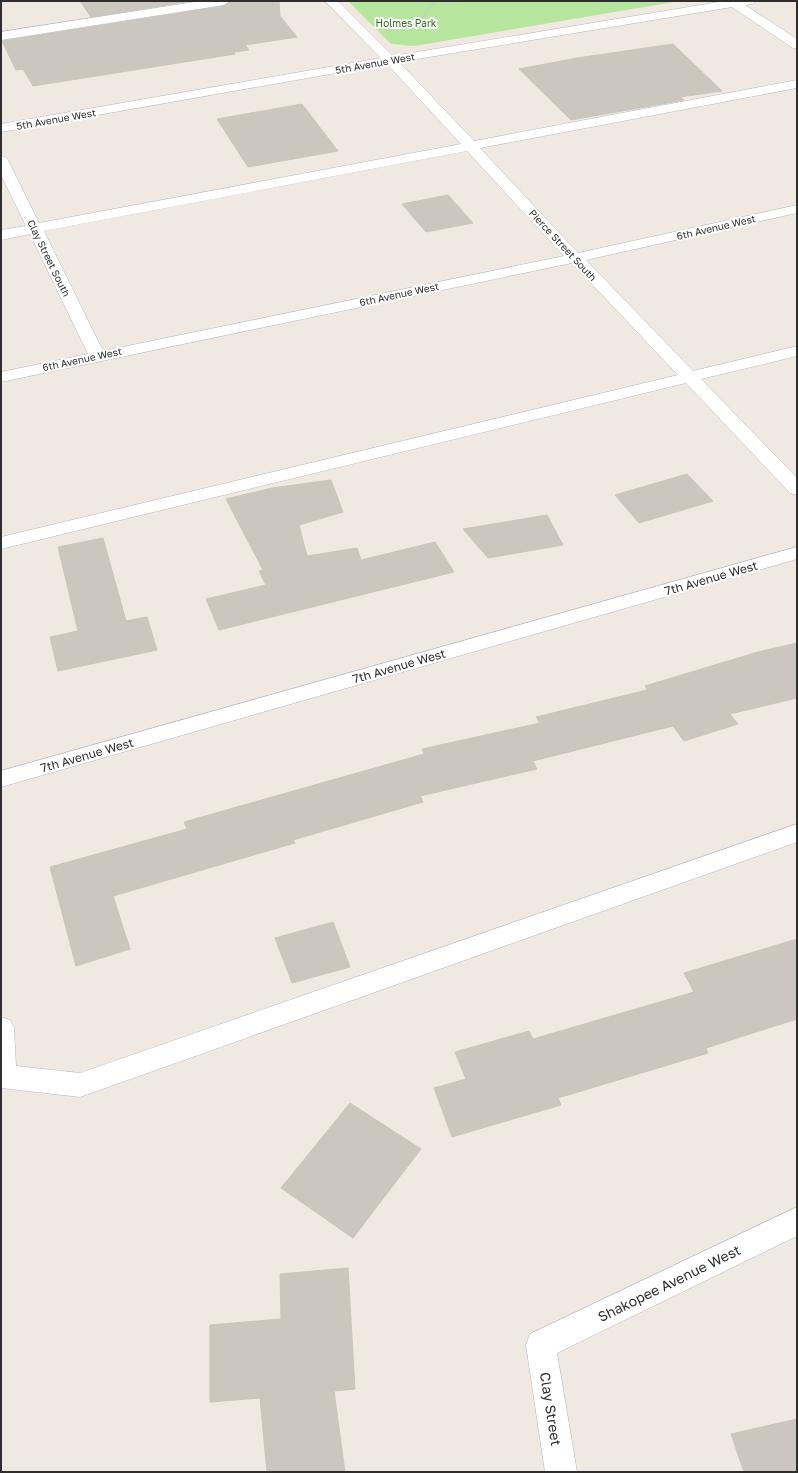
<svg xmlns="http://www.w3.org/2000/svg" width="798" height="1473" font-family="'Golos Text',sans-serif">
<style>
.green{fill:#b6e59e}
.building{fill:#cbc7bf;stroke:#cbc5ba}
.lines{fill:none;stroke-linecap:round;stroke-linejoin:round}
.minor-casing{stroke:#b4b7c1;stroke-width:1}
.path{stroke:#c9c9c9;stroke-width:1.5;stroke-dasharray:2 1;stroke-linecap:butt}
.minor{fill:#fff;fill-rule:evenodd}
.labels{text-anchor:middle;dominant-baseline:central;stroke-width:4;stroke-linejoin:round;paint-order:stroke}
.far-park-label{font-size:10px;fill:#2c6e1b;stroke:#fff}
.far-street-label{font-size:10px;fill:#2e2e2e;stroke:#fff}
.street-label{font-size:12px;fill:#2e2e2e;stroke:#fff}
.near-street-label{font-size:14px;fill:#2e2e2e;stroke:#fff}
</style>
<rect width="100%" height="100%" fill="#efe9e1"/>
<path class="green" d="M348,1H680L414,46L391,44Z"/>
<path class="building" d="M80,1H191L91,17Z
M231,1H279L280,16L297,37L245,45L249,50L234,52L235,54L33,86L23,69L16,70L2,41L224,6Z
M673,44L722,91L680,97L684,100L571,120L519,69L577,58Z
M302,104L338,151L248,167L217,119Z
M448,195L473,223L426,232L402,204Z
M687,474L713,501L639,523L615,495Z
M331,480L343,512L299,525L307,556L357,548L361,560L435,542L454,572L219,630L206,599L266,585L259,571L263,570L226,499L272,488Z
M547,515L563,545L488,558L463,529Z
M103,538L126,621L147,617L157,650L58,671L50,637L78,631L58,547Z
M797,643V698L730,714L738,724L684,741L673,726L533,761L537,769L420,796L423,802L293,840L295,843L113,896L130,949L76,966L50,867L187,829L184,822L424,754L422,749L540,723L536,717L647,690L645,686L758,652Z
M333,922L350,967L292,983L275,938Z
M797,939V1019L706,1048L708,1053L558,1098L561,1105L452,1137L434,1088L466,1079L455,1052L529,1031L533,1039L694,992L684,973Z
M350,1103L421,1149L353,1238L281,1188Z
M348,1268L355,1389L334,1391L345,1472H267L260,1398L210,1402V1325L281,1319L280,1274Z
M797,1419V1472H744L731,1434Z"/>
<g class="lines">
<g class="minor-casing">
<path id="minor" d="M201,1H230L224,5L1,40V32Z
M325,1H338L393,56L725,1H755L753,4L745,5L797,39V49L793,48L732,7L399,62L474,141L797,80V88L480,148L578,253L797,205V213L586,260L693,371L797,346V356L701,379L797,478V495L790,493L686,383L1,549V537L678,375L572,263L1,382V372L88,354L30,234L1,240V230L26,226L1,175V156L6,157L8,160L39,223L461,144L387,64L1,132V124L381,58ZM467,151L564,256L103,351L44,231Z
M797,547V559L1,787V771Z
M797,824V842L80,1097L1,1088V1017L10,1020L14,1028L16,1066L80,1073Z
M797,1207V1236L557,1353L577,1472H545L526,1345L530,1334Z"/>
</g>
<path class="path" d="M441,1L449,3L464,1
M412,29L436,1"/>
<use href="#minor" class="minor"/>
</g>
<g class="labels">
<g class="far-park-label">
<text x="406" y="23">Holmes Park</text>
</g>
<g class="far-street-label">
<text transform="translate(375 63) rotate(-10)">5th Avenue West</text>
<text transform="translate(56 119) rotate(-10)">5th Avenue West</text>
<text transform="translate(716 227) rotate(-13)">6th Avenue West</text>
<text transform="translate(563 245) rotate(47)">Pierce Street South</text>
<text transform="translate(49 258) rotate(64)">Clay Street South</text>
<text transform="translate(399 294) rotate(-12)">6th Avenue West</text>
<text transform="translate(82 359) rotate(-12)">6th Avenue West</text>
</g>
<g class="street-label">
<text transform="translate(711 578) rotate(-16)">7th Avenue West</text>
<text transform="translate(399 666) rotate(-16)">7th Avenue West</text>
<text transform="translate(87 755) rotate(-16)">7th Avenue West</text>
</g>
<g class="near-street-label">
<text transform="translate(669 1283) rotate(-26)">Shakopee Avenue West</text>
<text transform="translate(551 1409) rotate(81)">Clay Street</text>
</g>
</g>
<rect width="798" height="1473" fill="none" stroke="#2e2e2e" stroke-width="4"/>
</svg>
